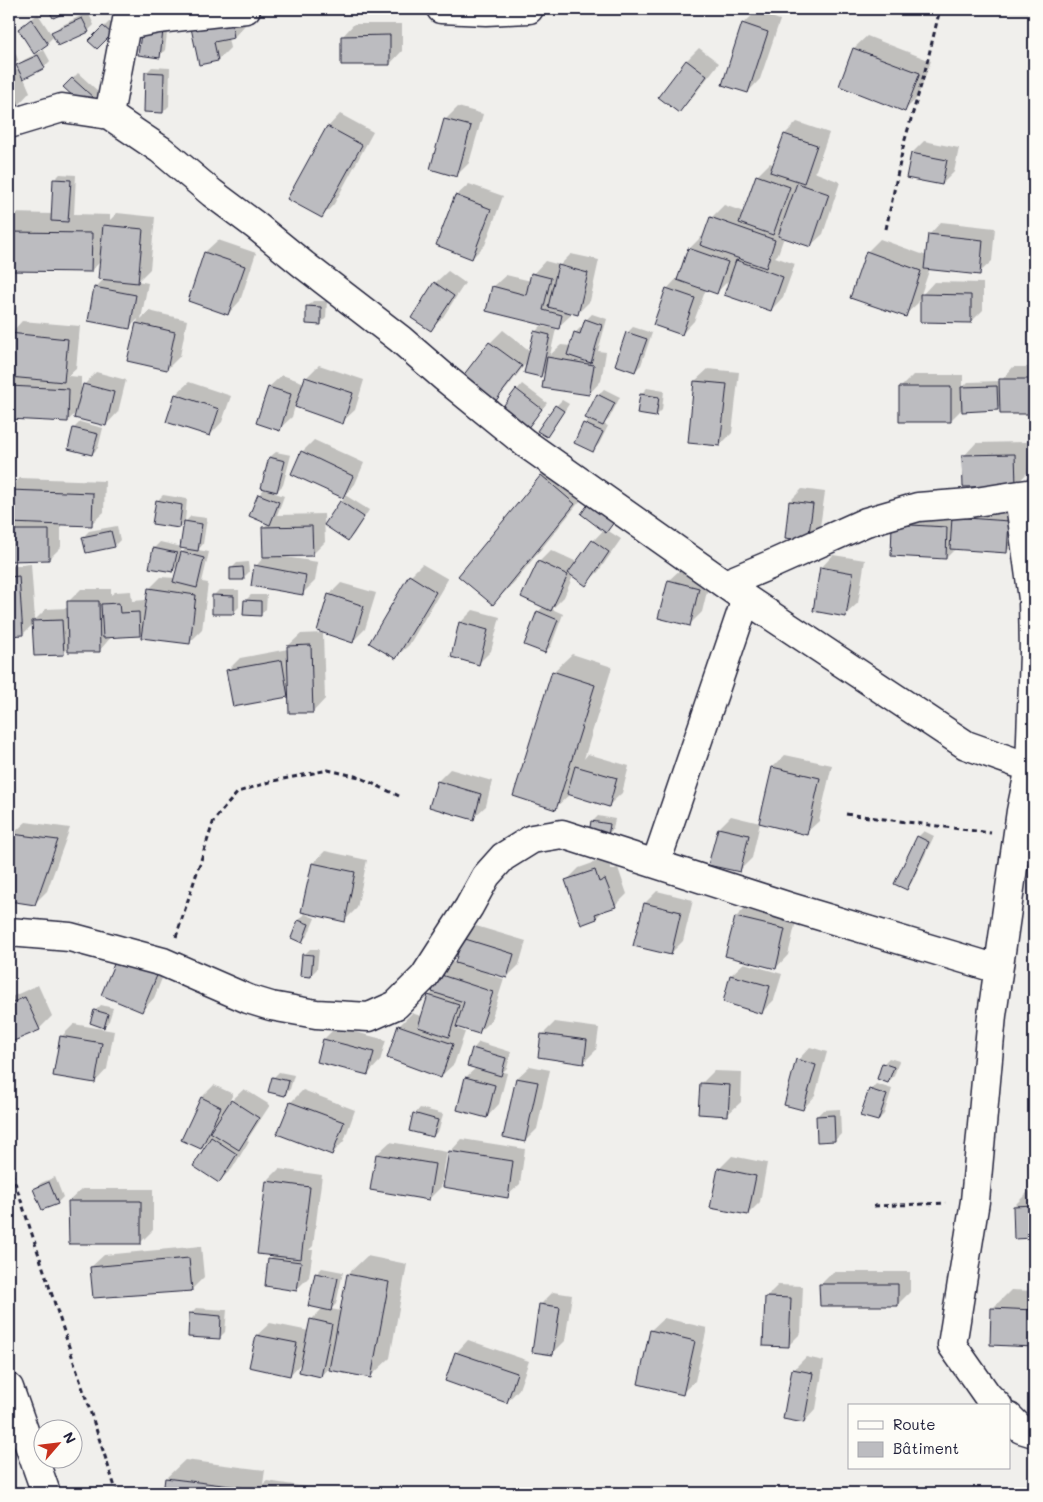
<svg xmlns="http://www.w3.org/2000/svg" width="1043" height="1502" font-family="Mali,sans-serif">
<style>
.shadow{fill:#0003;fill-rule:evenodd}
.building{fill:#bcbcc0;stroke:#22223b}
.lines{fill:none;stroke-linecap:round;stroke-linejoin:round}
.minor-casing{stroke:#22223b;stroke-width:31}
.major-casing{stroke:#22223b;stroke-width:31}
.path{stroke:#22223b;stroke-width:3;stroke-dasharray:5 4;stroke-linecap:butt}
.minor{stroke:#fdfcf7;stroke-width:28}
.major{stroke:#fdfcf7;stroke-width:28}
</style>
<rect width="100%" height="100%" fill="#f0efec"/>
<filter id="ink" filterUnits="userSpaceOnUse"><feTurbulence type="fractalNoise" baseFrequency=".02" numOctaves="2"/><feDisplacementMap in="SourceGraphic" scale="10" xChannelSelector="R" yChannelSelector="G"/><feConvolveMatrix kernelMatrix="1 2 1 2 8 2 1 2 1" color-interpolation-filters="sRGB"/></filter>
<g filter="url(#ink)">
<path class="shadow" d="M243,9L246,24L234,37L228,38L230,48L218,60L200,64L205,16Z
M88,12L94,25L88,31L54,36L47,43L19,29L38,14L51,34L59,27Z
M756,12L780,20L760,79L748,92L743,24Z
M110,21L117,27L97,48L90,41Z
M354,24H402V51L390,64L342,37Z
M168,25L165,50L159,56L143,28Z
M9,36L18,60L9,70Z
M867,36L931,61L917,98L905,110L841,86L854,48Z
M699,48L719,63L691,99L678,111L659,97L687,60Z
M44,50L50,61L44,67L24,78L30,92L18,105L9,108V73L20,69L18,65L24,60Z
M152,67L170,68L169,106L163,112L146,73Z
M78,73L100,93L86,107L65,87Z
M458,107L483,114L469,163L456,176L445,120Z
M340,114L373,132L334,204L322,217L328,127Z
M797,122L829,133L816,170L814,172L840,182L823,234L810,246L784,237L778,254L775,257L795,264L783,297L771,310L731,278L716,293L706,289L694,321L682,334L667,289L679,276L689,249L701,237L704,238L711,218L724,205L744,212L757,176L770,163L774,165L785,134Z
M924,141L959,148L954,172L942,184L912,153Z
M60,174L76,175L74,214L110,215V220L117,213L155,217L150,269L138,281L148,283L141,319L149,311L187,320L180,356L167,369L129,360L138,319L130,327L95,288L105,278L101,261L91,271L9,269V213L52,214L54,180Z
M469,184L503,196L485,245L472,258L456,196Z
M941,222L995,228L992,261L979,273L930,268L918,303L905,315L867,252L880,239L927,256L929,235Z
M218,240L256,253L240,301L228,314L190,300L205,252Z
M571,254L599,260L590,301L578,313L571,312V315L558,327L493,287L506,275L531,281L533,274L545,261L560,265Z
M448,271L465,283L443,317L431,330L435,283Z
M934,282L983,283V310L971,322L922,295Z
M313,301H327L326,318L320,324L307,307Z
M592,314L607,319L598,351L606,352L601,381L589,394L546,370L541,376L529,359L507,388L495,400L464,377L490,343L503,330L530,351L535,332L541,326L556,329L550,355L561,345L571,346L575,333L581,327L583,328L586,320Z
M22,321L80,326L76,369L68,376L81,377V392L84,385L96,372L126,380L118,412L106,425L77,411L68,421L9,418L10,334Z
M633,327L652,333L641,365L635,371L627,333Z
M319,365L364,380L355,410L342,422L295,406L292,417L279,429L258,422L269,387L282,375L305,383L306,378Z
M1013,367H1034V413H1001V405L997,409L963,408L951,420L900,388L913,375H963V387L968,382L1001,381Z
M708,369L739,372L732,433L720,445L695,381Z
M189,382L231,396L222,422L210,435L168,421L176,394Z
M522,384L547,403L527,427L517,390Z
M647,388L664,391L662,410L656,416L641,394Z
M604,389L620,397L609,419L603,424L608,426L599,444L593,450L584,424L590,419L598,395Z
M562,400L569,404L552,430L546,436L556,406Z
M80,422L103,428L98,448L92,454L69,448L74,428Z
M314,440L364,463L355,484L345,495L369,510L354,534L348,540L341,502L345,498L293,474L302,452Z
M1027,442L1028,472L1016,485L964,456L976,443Z
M276,452L291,455L283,485L275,493L284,496L277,515L324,514L325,542L312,555H285V557L318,562L315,581L302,594L256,566L264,557V527L268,523L259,495L265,488L270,457Z
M560,458L593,485L512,585L493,603L541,476Z
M20,478L105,481L104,512L91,524H61V547L49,559H9V489Z
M802,489L825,492L820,527L808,540L790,501Z
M163,495L187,499L185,521L179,527L157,501Z
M1021,509L1019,539L1006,552L956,548L946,558L892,555L906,512Z
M622,511L607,530L621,539L598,572L585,584L573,576L564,597L552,609L563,614L551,646L545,652L538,612L544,606L539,562L551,550L577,562L593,541Z
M191,516L207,518L203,544L198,550L209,552L202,582L208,583L202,630L189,643L143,631L139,635L112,636L100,650L70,647L63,653L34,623L23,634L9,635V568L11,566L31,564L35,620L46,609L69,608L68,602L81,589H111V595L115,592L131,591L132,601L147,600L149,589L161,577L175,578L179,565L172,571L154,548L160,542L182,547L185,522ZM182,547L187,548L180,554Z
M117,526L120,540L114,546L83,537L89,531Z
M833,555L865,560L858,603L845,615L821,568Z
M248,562L249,572L243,578L231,569L237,563Z
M422,564L448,579L409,645L396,657L410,576Z
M682,568L711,575L702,612L689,625L660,617L669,580Z
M341,583L376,593L365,629L353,641L329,595Z
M219,590H239V607L233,613L213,596Z
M251,595H267L266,609L260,615L245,601Z
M473,610L500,617L491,651L479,663L460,623Z
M323,633L325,699L313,712L290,694L288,696L228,670L240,658L288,649V646L301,634Z
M572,654L612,667L584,759L588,754L629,766L622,793L609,805L570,794L555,808L553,672Z
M785,755L832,765L819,821L806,833L773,767Z
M450,769L492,781L486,806L473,818L438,781Z
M598,816L615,819L613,829L607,835L592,822Z
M731,816L760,823L752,858L739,871L719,828Z
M26,822L70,828L47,891L34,904L9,900V827H16V831Z
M924,831L934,836L912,882L907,888L918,837Z
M325,851L367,860L357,908L345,920L303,911L313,863Z
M607,858L611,870L618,868L627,894L615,906L604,910L596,918L567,880L579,868Z
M657,891L693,900L683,941L671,953L645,903Z
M748,905L797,917L788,955L776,968L736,917Z
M305,914L315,918L308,935L302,941L292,937L299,920Z
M476,926L526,941L519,965L507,977L489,972L488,974L504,979L491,1020L479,1032L458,1026L456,1028L465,1032L454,1064L441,1076L388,1058L400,1025L412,1013L423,1017L429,996L434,991L439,974L451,962L456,963L463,938Z
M310,949H319L317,969L311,975L304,955Z
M169,961L154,998L142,1011L103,994Z
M744,963L782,974L774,1000L762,1012L724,1001L731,975Z
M38,985L52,1016L39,1029L9,1041V998Z
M101,1005L113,1008L109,1021L103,1027L95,1011Z
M555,1022L599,1028L596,1050L584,1062L543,1034Z
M74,1024L114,1031L107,1069L95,1082L61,1037Z
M336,1027L386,1040L380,1061L368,1074L324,1039Z
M479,1042L511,1052L507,1068L503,1072L507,1073L499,1104L487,1117L466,1077L477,1067L469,1065L474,1048Z
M810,1047L827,1052L815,1096L803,1109L798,1060Z
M889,1058L899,1061L894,1076L888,1082L883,1064Z
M530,1066L550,1070L537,1129L525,1141L505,1136L517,1078Z
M714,1071L742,1072L741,1102L728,1114L702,1083Z
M279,1072L294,1075L290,1089L284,1095L273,1078Z
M876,1084L892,1089L884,1114L878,1120L870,1090Z
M214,1085L233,1094L228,1104L244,1089L270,1105L247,1140L249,1141L232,1169L219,1181L211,1138L201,1148L182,1139L202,1097Z
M303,1090L355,1110L344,1141L332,1154L291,1102Z
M420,1108L443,1114L439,1130L433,1136L415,1114Z
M840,1109L841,1134L835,1140L817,1116L823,1110Z
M462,1139L525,1149L520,1184L507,1196L450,1152Z
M390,1142L447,1152L441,1187L429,1199L377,1154Z
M732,1156L767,1163L760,1202L748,1214L719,1169Z
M279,1169L322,1175L313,1246L309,1250H313L309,1277L297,1289L270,1259L274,1255L267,1181Z
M55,1177L63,1197L57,1203L35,1189L41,1183Z
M1034,1186V1237H1015L1014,1206Z
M82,1189H153V1230L141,1242L69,1201Z
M201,1246L204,1277L192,1289L91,1267L104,1255Z
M367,1256L407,1264L390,1358L371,1376L331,1365L321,1376L302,1362L290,1375L251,1366L257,1335L270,1323L309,1331L311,1320L323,1308L316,1274L322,1268L343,1272L336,1304L331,1309L341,1311L348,1274Z
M833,1272H910V1292L897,1305L821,1284Z
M778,1285L803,1286L801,1333L789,1345L766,1297Z
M1011,1290L1034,1291V1346L991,1344L993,1308Z
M553,1292L572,1295L565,1341L552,1354L540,1305Z
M196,1308L227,1310L225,1332L219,1338L190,1314Z
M664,1318L707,1328L695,1381L682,1393L639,1383L651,1330Z
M468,1340L529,1361L519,1389L507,1402L456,1353Z
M806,1357L824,1361L816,1409L804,1422L793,1370Z
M185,1460L265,1470L263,1484L267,1481L307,1487L306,1493H164L166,1478Z
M615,1486L645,1493H608Z"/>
<path class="building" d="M48,9H74L53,18Z
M82,18L89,32L58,46L51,32Z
M31,19L48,44L34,54L18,29Z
M231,19L234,38L214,42L218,61L199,65L191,28Z
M742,23L768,32L748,93L722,85Z
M103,26L112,34L97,49L88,41Z
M142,27L163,30L160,58L138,55Z
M390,35V65H341V36Z
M853,48L920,73L905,112L839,86Z
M38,55L45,68L23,79L16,65Z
M686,60L707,76L679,113L658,97Z
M145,72L164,73L163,113L144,112Z
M72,78L95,99L87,109L63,87Z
M9,82L19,106L9,110Z
M444,119L471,126L457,177L430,169Z
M327,126L362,145L322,218L287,199Z
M784,134L817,145L804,183L770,172Z
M911,153L947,160L942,185L906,178Z
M756,175L790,187L773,235L739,223Z
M53,179L71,180L68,222L51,221Z
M797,183L829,194L811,247L778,236Z
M455,195L491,209L472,259L436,245Z
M710,217L775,240L766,268L700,245Z
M103,225L143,229L138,283L98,279Z
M9,232L92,233L91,272L9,271Z
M928,234L983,240L980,275L924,269Z
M688,248L728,262L717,294L677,280Z
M866,251L921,271L906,317L850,298Z
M204,252L245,266L228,315L188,301Z
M736,260L783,277L771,311L724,295Z
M558,265L588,273L578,315L548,307Z
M531,273L551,278L543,310L562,315L559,329L486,311L492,286L526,295Z
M434,282L454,296L431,331L411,318Z
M94,287L136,295L130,329L88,321Z
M666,288L695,298L682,335L653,325Z
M920,294L971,295V323L920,322Z
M306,306L321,307V325L306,324Z
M585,319L602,325L591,363L567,355L574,332L580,334Z
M136,323L175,332L167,370L127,361Z
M534,331L550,335L541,377L524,373Z
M626,332L647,339L635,372L615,365Z
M9,333L68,339L64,382L9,377Z
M489,342L522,366L495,402L462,377Z
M547,357L594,365L589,395L542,388Z
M305,377L353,393L343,424L295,407Z
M999,379H1034V414H1000Z
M694,381L727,384L720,446L688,443Z
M83,384L114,392L106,426L74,418Z
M9,386L69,389L68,422L9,419Z
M997,386L998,410L962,412L961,387Z
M268,387L291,394L280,431L256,423Z
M899,387H951V422H899Z
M516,389L542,409L527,429L501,409Z
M175,394L219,409L210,436L166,422Z
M597,394L615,403L603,426L585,418Z
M640,394L659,397L656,417L637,414Z
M555,405L564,411L547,437L537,431Z
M583,423L603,432L593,452L574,443Z
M73,428L98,434L92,455L68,449Z
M301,451L353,476L343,498L291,474Z
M1015,454L1016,486L963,487L962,455Z
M269,457L285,461L277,492L261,488Z
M541,475L575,504L493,605L458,576Z
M9,490L93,493L92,526L9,523Z
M258,494L279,502L270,525L249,516Z
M592,499L617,518L606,533L581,514Z
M156,500L182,505L179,528L152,524Z
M340,501L364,517L348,541L324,525Z
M789,501L813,504L808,541L785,538Z
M952,517L1009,521L1007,553L950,549Z
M184,521L202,524L198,551L180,548Z
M892,524L947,527L946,559L891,556Z
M312,526L313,556L263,557L262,527Z
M9,530H49V560L9,561Z
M111,531L115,547L86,553L82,537Z
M592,540L609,552L586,586L568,573Z
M153,548L177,553L173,572L149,568Z
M181,552L204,558L197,588L173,582Z
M538,561L568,575L551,611L521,597Z
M254,565L306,575L303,595L251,586Z
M243,567L244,580H230V568Z
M820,567L853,573L846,617L813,611Z
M409,575L436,592L396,659L369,643Z
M19,576L23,635L9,636V577Z
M668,580L699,588L690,626L658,618Z
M148,588L196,595L190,644L141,638Z
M328,594L364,606L353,643L317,631Z
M212,595L234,596V614H212Z
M244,600L261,601V616L243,615Z
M67,601H99L100,652H68Z
M119,603L120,613L139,612L140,636L103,638L101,604Z
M537,611L558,620L545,653L524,645Z
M62,620L64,655L34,656L32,621Z
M459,622L488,630L479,665L451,657Z
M311,645L313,713H289L287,646Z
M282,660L288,697L233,707L226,670Z
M552,671L595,685L556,810L513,796Z
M575,766L617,778L609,807L567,794Z
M772,767L820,778L807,835L759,823Z
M437,781L481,794L474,820L429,807Z
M591,821L610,824L608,836L589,833Z
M718,828L749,835L740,872L708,865Z
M12,834L58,840L35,905L9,901V857Z
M917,836L929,842L907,890L894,884Z
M312,863L355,872L345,922L301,912Z
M595,870L599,882L605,879L616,907L595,914L597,919L581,925L565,880Z
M644,903L681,912L671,955L633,946Z
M735,917L785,929L776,969L725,956Z
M298,920L309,924L302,943L291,938Z
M462,938L514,954L507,978L455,963Z
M302,954L313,955L311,977L300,976Z
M117,957L158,973L142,1012L101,995Z
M438,974L493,992L479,1034L456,1027L464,1002L432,992Z
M730,975L770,986L762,1014L723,1002Z
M428,995L459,1005L449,1037L418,1027Z
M25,997L40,1030L9,1043V1004Z
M94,1010L108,1014L104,1028L90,1023Z
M398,1025L453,1044L441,1078L387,1058Z
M541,1034L587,1040L584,1064L538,1057Z
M60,1036L102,1043L95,1083L53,1076Z
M323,1039L374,1052L368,1075L317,1062Z
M472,1048L506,1058L501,1076L467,1066Z
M796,1059L816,1065L803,1110L784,1105Z
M882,1063L894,1067L888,1083L877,1079Z
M272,1077L289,1081L285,1096L268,1092Z
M465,1077L495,1085L487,1118L457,1110Z
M516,1078L538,1082L525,1142L503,1137Z
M700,1083L730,1085L728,1116L698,1114Z
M869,1089L887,1095L878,1121L860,1116Z
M201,1097L221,1107L201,1149L181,1140Z
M231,1100L259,1118L239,1150L210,1132Z
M290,1102L344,1122L332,1155L277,1134Z
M413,1113L438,1120L433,1137L409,1131Z
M834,1115L835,1141L817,1142L816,1116Z
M211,1137L237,1154L219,1183L193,1166Z
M449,1151L513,1161L508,1198L443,1187Z
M376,1154L435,1164L429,1200L370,1190Z
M718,1168L756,1176L748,1215L710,1208Z
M266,1181L310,1187L301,1259L257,1254Z
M49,1182L58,1204L42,1210L33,1189Z
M68,1201H141V1244H69Z
M1034,1205V1238L1014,1239L1013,1206Z
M189,1258L192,1291L93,1298L90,1267Z
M268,1258L301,1262L297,1291L265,1286Z
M315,1273L338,1278L331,1311L308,1306Z
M347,1274L389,1282L371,1378L329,1370Z
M819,1284H898V1306H820Z
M765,1297L791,1298L789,1347L763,1346Z
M539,1304L560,1307L553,1355L532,1352Z
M991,1308L1034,1310V1347L990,1345Z
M189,1313L221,1316L220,1339L188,1337Z
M310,1319L332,1324L321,1377L299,1372Z
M650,1330L695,1341L683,1395L638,1384Z
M256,1335L297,1343L290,1376L249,1367Z
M455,1352L517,1373L507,1403L445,1381Z
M792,1369L813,1373L804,1423L783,1419Z
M165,1478L247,1488V1493H163Z"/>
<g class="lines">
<g class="minor-casing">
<path id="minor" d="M129,9L109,115L161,150L212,193L255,225L304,265L400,339L445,378L525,443L746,599L966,745L1034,769
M441,9L486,11L529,9
M127,25L158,19L246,9
M9,124L62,108L109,115
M725,584L770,565L866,522L918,507L969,503L1034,493
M656,863L746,599
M9,932L70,937L163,962L248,999L271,1006L316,1014L369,1017L396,1005L424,977L469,907L486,876L503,857L532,839L562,834L790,907L998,969
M998,1406L987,1395L952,1345L975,1201L992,1015L1021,811L1030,767L1034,653L1033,599L1019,496
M1009,1417L1021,1429L1034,1433"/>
</g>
<g class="major-casing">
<path id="major" d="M9,1388L46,1493"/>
</g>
<path class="path" d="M886,229L904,143L924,75L940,9
M846,814L991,833
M176,937L214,820L238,792L273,781L328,770L359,777L399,796
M9,1164L117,1493
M874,1206L946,1203"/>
<use href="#minor" class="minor"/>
<use href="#major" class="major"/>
</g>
</g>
<rect width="1043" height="1502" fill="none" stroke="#fdfcf7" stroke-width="30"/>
<rect x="15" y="15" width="1013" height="1472" fill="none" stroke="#22223b" stroke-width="2" filter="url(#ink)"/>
<rect x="848" y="1404" width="162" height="65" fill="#fdfcf7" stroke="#a5a5ac"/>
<rect x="858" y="1421" width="25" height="8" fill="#fdfcf7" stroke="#a5a5ac"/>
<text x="893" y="1430" font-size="15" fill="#22223b">Route</text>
<rect x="858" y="1442" width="25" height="15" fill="#bcbcc0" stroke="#a5a5ac"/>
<text x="893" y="1454" font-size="15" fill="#22223b">Bâtiment</text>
<g transform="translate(58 1444) rotate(62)"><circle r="24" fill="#fdfcf7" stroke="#a5a5ac"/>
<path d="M0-4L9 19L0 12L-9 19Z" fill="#c8321e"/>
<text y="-8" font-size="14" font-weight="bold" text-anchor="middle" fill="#22223b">N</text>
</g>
</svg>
